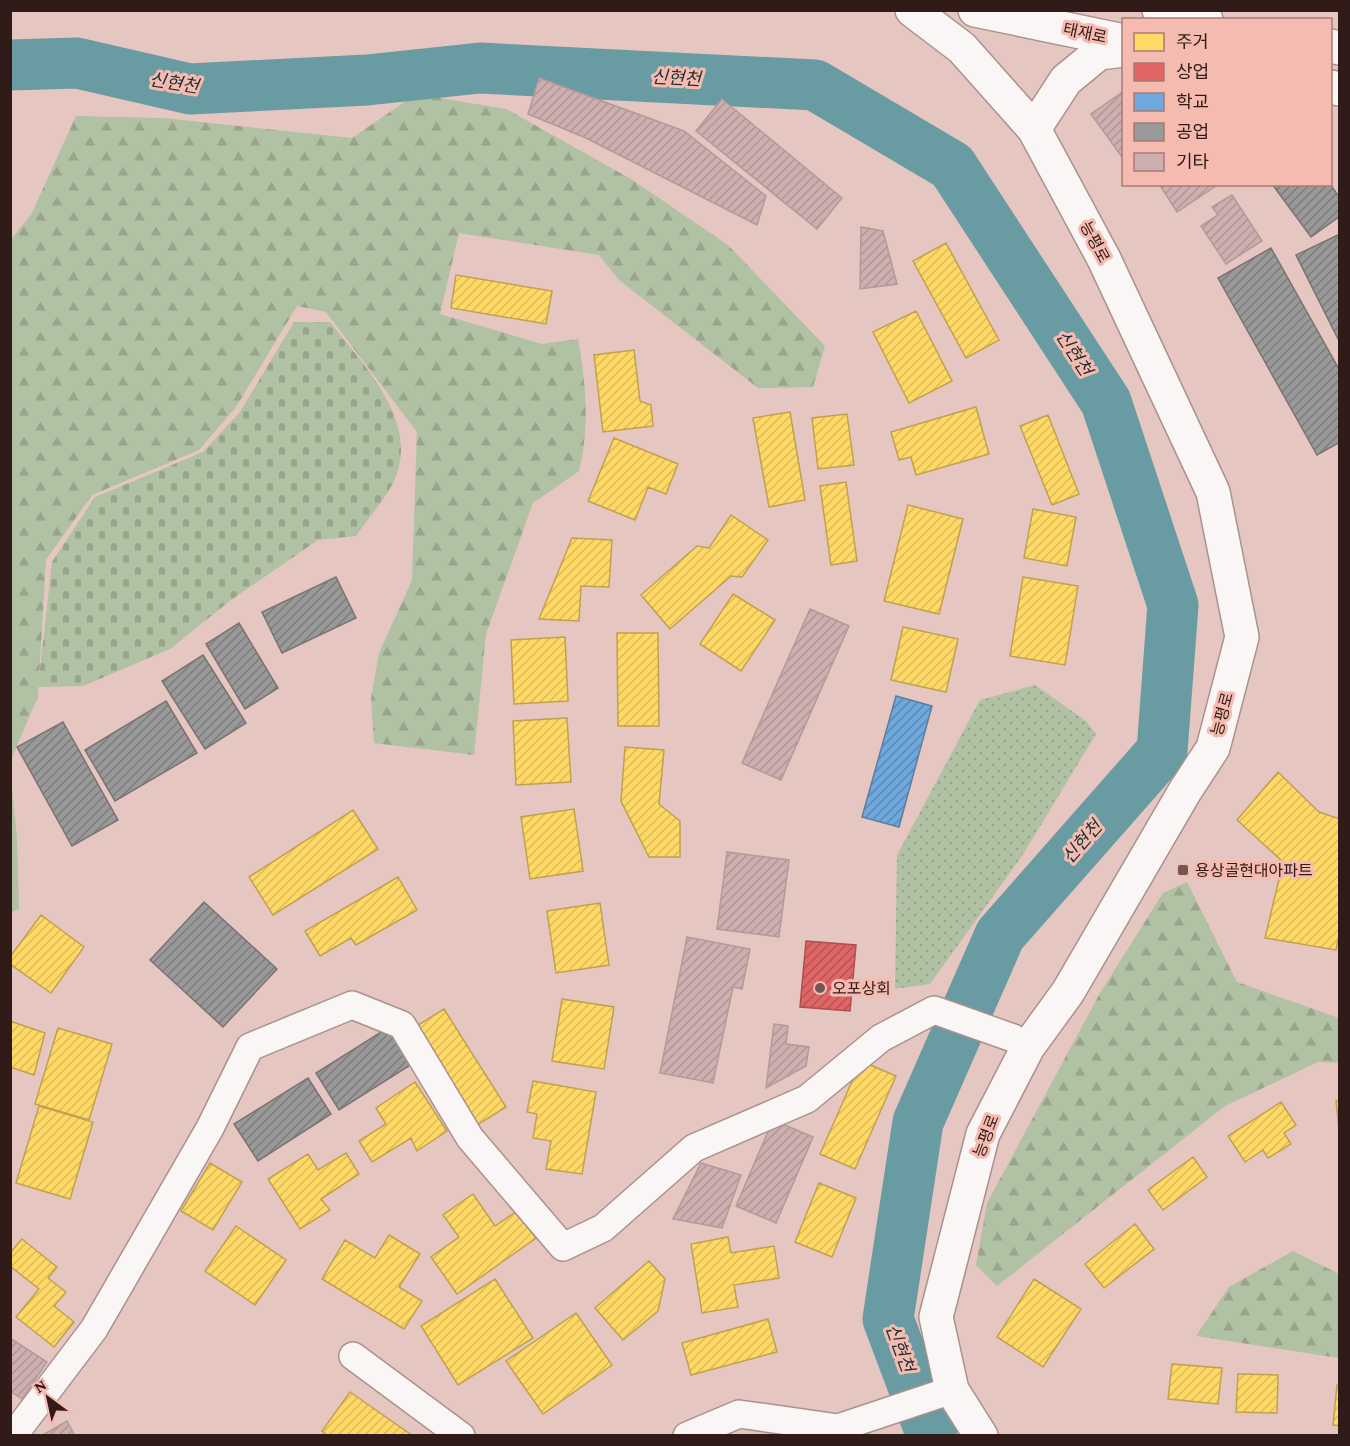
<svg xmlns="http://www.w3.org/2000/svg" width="1350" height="1446" font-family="'Crimson Pro','Noto Sans KR',serif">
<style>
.grass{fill:url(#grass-dots)}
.forest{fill:url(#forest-firs)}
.cemetery{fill:url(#cemetery-stones)}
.homes{fill:url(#homes-hatch);stroke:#c1a04f;stroke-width:1.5}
.shops{fill:url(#shops-hatch);stroke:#ab504f;stroke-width:1.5}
.schools{fill:url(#schools-hatch);stroke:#5c7ea1;stroke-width:1.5}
.industry{fill:url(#industry-hatch);stroke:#7a7372;stroke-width:1.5}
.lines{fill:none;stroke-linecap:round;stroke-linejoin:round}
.river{stroke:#699ba3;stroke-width:51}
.building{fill:url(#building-hatch);stroke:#b29a99;stroke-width:1.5}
.minor-casing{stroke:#a9918d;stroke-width:30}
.secondary-casing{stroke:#a9918d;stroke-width:36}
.trunk-casing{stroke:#a9918d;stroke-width:36}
.minor{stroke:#fbf6f6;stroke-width:27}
.secondary{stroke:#fbf6f6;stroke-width:33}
.trunk{stroke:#fbf6f6;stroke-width:33}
.poi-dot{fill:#705753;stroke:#f5bbb1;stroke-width:2}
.labels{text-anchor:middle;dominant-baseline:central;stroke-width:6;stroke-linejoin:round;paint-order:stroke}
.street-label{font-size:16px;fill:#301b18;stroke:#f5bbb1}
.poi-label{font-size:16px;fill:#301b18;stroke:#f5bbb1;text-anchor:start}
.water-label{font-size:18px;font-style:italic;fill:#1b2f32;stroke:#f5bbb1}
</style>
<defs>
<pattern id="grass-dots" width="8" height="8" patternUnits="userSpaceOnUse" patternTransform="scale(1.5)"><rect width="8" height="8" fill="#b0c1a4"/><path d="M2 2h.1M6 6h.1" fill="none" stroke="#98a58c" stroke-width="1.8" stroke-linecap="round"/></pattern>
<pattern id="forest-firs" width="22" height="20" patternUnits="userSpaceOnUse" patternTransform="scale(1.5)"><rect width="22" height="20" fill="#b0c1a4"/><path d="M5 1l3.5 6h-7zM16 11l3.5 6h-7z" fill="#98a58c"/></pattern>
<pattern id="cemetery-stones" width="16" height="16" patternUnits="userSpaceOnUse" patternTransform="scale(1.5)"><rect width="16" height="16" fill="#b0c1a4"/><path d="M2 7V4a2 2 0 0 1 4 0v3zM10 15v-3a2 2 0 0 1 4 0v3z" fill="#98a58c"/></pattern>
<pattern id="homes-hatch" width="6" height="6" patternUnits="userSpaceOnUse" patternTransform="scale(1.5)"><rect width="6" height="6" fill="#ffd966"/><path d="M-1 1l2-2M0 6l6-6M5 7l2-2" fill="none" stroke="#dbba58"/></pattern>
<pattern id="shops-hatch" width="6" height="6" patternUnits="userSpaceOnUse" patternTransform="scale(1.5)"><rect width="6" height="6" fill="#e06666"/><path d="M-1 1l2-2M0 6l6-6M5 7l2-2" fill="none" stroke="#b65353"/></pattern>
<pattern id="schools-hatch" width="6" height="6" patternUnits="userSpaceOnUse" patternTransform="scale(1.5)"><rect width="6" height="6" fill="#6fa8dc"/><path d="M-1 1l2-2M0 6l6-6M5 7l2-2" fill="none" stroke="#5c88b1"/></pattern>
<pattern id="industry-hatch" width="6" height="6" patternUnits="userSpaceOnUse" patternTransform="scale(1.5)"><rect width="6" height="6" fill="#999"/><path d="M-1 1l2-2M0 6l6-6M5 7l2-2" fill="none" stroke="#7d7c7c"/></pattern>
<pattern id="building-hatch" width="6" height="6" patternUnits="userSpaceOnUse" patternTransform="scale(1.5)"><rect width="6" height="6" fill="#ceafb0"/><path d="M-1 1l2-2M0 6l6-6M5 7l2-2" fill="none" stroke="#b19697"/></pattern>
</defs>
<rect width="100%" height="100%" fill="#e6c6c0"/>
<path class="grass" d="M1035,685L1086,721L1096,734L1022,856L930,984L895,989L897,855L980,700Z"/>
<path class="forest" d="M416,94L506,109L631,179L728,245L825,346L813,387L758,388L619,280L599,255L459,233L440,314L542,344L578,339C586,383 590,426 579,471L533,503L486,634L474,755L374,743L371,698L379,653L412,580L417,432L326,312L297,306L236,407L199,450L92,495L46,560L38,696L11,760V239L31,215L76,116L163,118L352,138Z
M10,768L17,837L19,909L11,912Z
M1187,882L1237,982L1339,1018V1063L1318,1062L1225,1106L997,1286L976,1265L987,1203L1100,993L1163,893Z
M1293,1251L1339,1274V1358L1196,1336L1229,1287Z"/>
<path class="cemetery" d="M294,322H330C365,367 425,426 391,487C381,504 367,520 356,536L318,540L231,600L170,649L83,686L38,687L52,562L95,497L203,452L240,412Z"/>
<path class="homes" d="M946,243L999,340L966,358L913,261Z
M456,275L552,291L546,324L451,308Z
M916,311L952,381L909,403L873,332Z
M634,350L640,401L651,405L653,426L603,432L594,355Z
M976,407L989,454L916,475L911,457L899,460L891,432Z
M790,412L805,500L769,507L753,418Z
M847,414L854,465L818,469L812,418Z
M1048,415L1079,494L1052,505L1020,426Z
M614,438L678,464L666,494L648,487L635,520L588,501Z
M846,482L857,561L831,565L820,486Z
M908,505L963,519L939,614L884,601Z
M1033,509L1076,517L1067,566L1024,558Z
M731,515L768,540L742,577L731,576L670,629L641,595L697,546L709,548Z
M572,538L612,540L609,587L581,586L579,621L539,619Z
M1023,577L1078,586L1065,665L1010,656Z
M733,594L775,620L741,671L700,644Z
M903,627L958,639L946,692L891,680Z
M617,633H658L659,726H618Z
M565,637L568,701L514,704L511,640Z
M567,718L571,782L516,785L513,721Z
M625,747L664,750L659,804L680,821V857H649L621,801Z
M1278,772L1319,812L1340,819V930L1336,950L1265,938L1283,862L1237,820Z
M574,809L583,871L530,879L521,817Z
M353,810L378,849L273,915L249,877Z
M398,877L417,910L356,945L351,938L320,956L305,931Z
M600,903L609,965L556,973L547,911Z
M41,915L84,947L51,993L10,964V957Z
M562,999L614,1007L604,1069L552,1061Z
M444,1009L506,1107L474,1127L412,1029Z
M10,1021L45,1033L34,1075L10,1067Z
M58,1028L112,1044L89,1120L35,1104Z
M861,1061L896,1076L855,1169L820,1154Z
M533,1081L596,1092L582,1174L546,1169L551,1141L533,1138L537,1114L527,1112Z
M415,1082L447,1131L417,1151L411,1138L372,1162L359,1141L386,1124L376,1108Z
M1336,1101H1340V1129H1339Z
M1281,1102L1296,1125L1284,1133L1291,1144L1268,1158L1263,1150L1245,1162L1228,1136Z
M39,1106L93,1122L70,1199L16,1183Z
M346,1153L359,1174L321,1199L330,1210L300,1229L268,1179L308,1154L318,1170Z
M1193,1157L1207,1177L1163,1210L1148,1190Z
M210,1163L242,1182L213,1230L181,1211Z
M819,1183L856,1198L832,1257L795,1242Z
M473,1194L495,1226L517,1211L536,1238L457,1294L431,1257L459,1237L443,1215Z
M1135,1224L1154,1249L1104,1288L1085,1264Z
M236,1226L286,1260L255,1305L205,1271Z
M389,1235L420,1254L399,1287L422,1301L404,1329L322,1279L345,1240L375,1258Z
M728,1237L731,1253L774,1246L779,1278L734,1285L738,1307L702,1313L691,1244Z
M22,1239L57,1267L48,1278L66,1292L54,1306L74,1322L54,1347L16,1317L39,1289L10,1266V1253Z
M649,1261L665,1279L658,1311L623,1340L595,1308Z
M495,1279L533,1338L458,1385L421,1326Z
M1034,1279L1081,1309L1043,1367L997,1337Z
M576,1313L612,1365L543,1414L506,1361Z
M768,1319L777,1352L691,1375L682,1343Z
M1172,1364L1222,1368L1218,1404L1168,1399Z
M1238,1374L1278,1375L1277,1413L1236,1412Z
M1337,1385H1340V1426L1333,1425Z
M350,1392L413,1436H328L322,1431Z"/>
<path class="shops" d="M806,941L856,945L850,1011L800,1007Z"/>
<path class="schools" d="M896,696L932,706L899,827L862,817Z"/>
<path class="industry" d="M1272,184H1330L1340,198V216L1311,237Z
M1340,234V343L1296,255Z
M1271,248L1340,371V442L1317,455L1218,278Z
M336,577L356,618L282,653L262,612Z
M239,623L278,688L245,709L206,644Z
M203,655L246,723L205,749L162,681Z
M166,701L197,753L115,801L85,750Z
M63,722L118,820L72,846L17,747Z
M204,902L277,969L223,1027L150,960Z
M389,1027L412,1064L339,1110L316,1073Z
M308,1078L331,1114L258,1161L234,1124Z"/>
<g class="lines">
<path class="river" d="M10,65L77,63L190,89L367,80L480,68L815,85L952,166L1106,402L1173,605L1162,751L1000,935L918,1122L888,1319L932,1436"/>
</g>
<path class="building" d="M539,78L684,131L766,196L757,225L586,138L528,114Z
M1124,91V160L1091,114Z
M722,99L842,198L817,229L696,131Z
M1159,184H1219L1177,212Z
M1232,195L1262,241L1226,264L1201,226L1218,215L1212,207Z
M861,227L883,231L897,284L860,289Z
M810,609L849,626L781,780L742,763Z
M727,852L789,860L779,937L717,929Z
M687,937L750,949L742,989L733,987L713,1083L660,1073Z
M774,1024L788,1026L786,1044L809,1047L806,1066L766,1088Z
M773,1120L813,1137L776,1223L736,1206Z
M701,1163L741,1175L722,1228L673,1219Z
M10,1338L47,1362L22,1399L10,1391Z
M67,1421L75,1436H41Z"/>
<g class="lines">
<g class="minor-casing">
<path id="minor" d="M353,1356L461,1436
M13,1436L94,1329L210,1128L250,1047L352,1005L402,1025L470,1138L563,1247L603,1228L694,1148L807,1099L881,1038L934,1010L1013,1038L1028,1047
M687,1436L739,1414L838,1428L952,1390"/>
</g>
<g class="secondary-casing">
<path id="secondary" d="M912,10L962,48L1034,129L1104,259L1213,492L1242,637L1213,748L1185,791L1068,992L1028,1047L983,1134L936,1317L952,1390L981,1436"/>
</g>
<g class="trunk-casing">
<path id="trunk" d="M975,10L1124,41
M1159,10L1206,20
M1330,46L1340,48
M1330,87L1340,89
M1034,129L1066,80L1099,53L1124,50"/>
</g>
<use href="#minor" class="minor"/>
<use href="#secondary" class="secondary"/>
<use href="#trunk" class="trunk"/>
</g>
<g class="poi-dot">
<rect x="1177" y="864" width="12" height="12" rx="3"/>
<circle cx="820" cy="988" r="6"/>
</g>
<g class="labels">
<g class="street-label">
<text transform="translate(1085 33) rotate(12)">태재로</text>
<text transform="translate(1095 242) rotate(62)">능평로</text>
<text transform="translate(1222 714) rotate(-75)">능평로</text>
<text transform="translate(986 1136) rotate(-69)">능평로</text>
</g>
<g class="poi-label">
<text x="1195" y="870">용상골현대아파트</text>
<text x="832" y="988">오포상회</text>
</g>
<g class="water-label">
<text transform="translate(676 78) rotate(3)">신현천</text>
<text transform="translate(174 83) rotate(9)">신현천</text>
<text transform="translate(1074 353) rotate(57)">신현천</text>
<text transform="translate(1082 842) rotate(-49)">신현천</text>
<text transform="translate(900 1348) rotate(70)">신현천</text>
</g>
</g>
<rect width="1350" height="1446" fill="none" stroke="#301b18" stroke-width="24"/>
<rect x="1122" y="18" width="210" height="168" fill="#f5bbb1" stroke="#a67b74" stroke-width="1.5"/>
<rect x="1134" y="33" width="30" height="18" fill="#ffd966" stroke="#a67b74" stroke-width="1.5"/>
<text x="1176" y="48" font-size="18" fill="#301b18">주거</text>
<rect x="1134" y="63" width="30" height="18" fill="#e06666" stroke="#a67b74" stroke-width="1.5"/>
<text x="1176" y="78" font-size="18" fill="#301b18">상업</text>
<rect x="1134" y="93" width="30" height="18" fill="#6fa8dc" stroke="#a67b74" stroke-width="1.5"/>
<text x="1176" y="108" font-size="18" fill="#301b18">학교</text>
<rect x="1134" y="123" width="30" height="18" fill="#999999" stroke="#a67b74" stroke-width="1.5"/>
<text x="1176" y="138" font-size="18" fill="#301b18">공업</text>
<rect x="1134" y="153" width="30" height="18" fill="#ceafb0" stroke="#a67b74" stroke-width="1.5"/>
<text x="1176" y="168" font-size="18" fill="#301b18">기타</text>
<g transform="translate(48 1398) rotate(327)" stroke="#f5bbb1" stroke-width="4.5" paint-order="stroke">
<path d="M0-4.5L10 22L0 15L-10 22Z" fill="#301b18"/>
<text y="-9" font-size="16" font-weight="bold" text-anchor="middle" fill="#301b18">N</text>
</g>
</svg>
